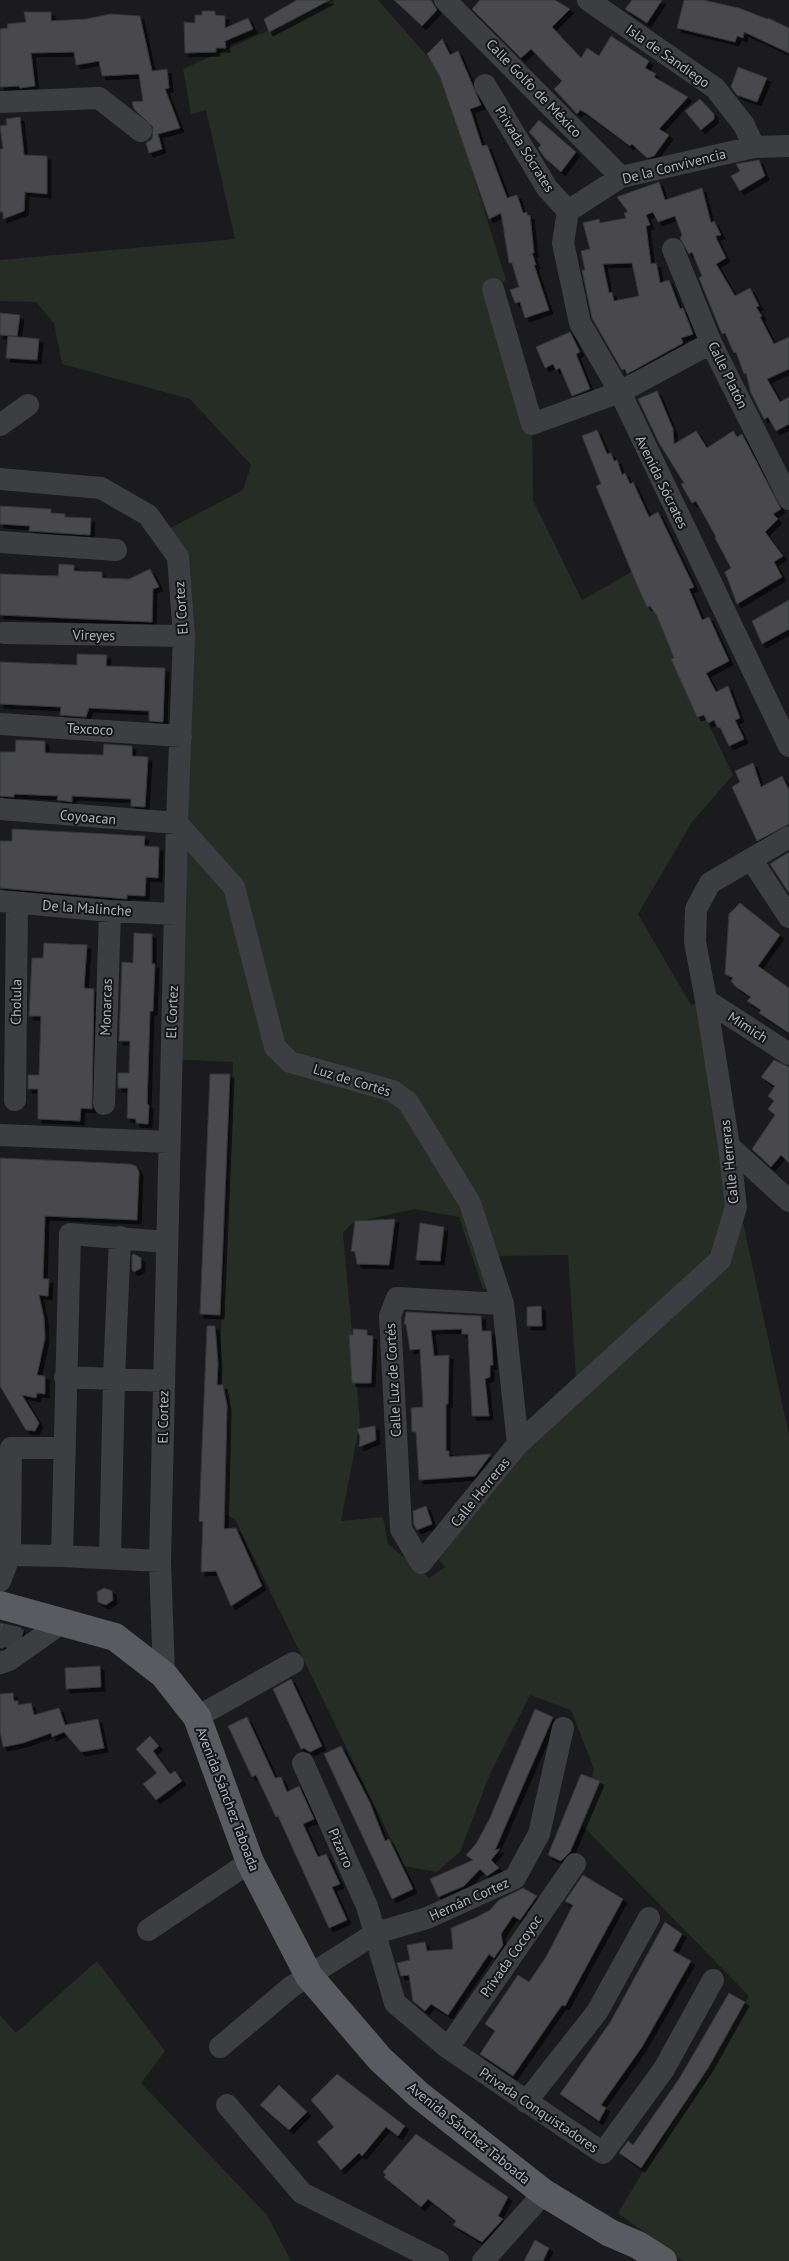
<svg xmlns="http://www.w3.org/2000/svg" width="789" height="2261" font-family="'PT Sans',sans-serif">
<style>
.green{fill:#252d25;fill-rule:evenodd}
.building{fill:#48494d;stroke:#353639;fill-rule:evenodd;filter:url(#shadow)}
.lines{fill:none;stroke-linecap:round;stroke-linejoin:round}
.minor-tunnel{stroke:#393a3d;stroke-width:22;stroke-dasharray:22 11;stroke-linecap:butt}
.minor{stroke:#3c3e41;stroke-width:22}
.major{stroke:#595b60;stroke-width:28}
.labels{text-anchor:middle;dominant-baseline:central;stroke-width:4;stroke-linejoin:round;paint-order:stroke}
.street-label{font-size:14px;fill:#afb4bb;stroke:#161618}
</style>
<defs>
<filter id="shadow"><feDropShadow dx="4" dy="4" stdDeviation="0" flood-color="#0009"/></filter>
</defs>
<rect width="100%" height="100%" fill="#1b1b1d"/>
<path class="green" d="M336,0H378L441,72L506,280L493,289L532,424L533,500L582,600L635,570L733,775L692,822L638,914L691,1005L706,1000L731,1167L789,1435V2261H683L618,2213L749,1996L582,1825L594,1769L571,1710L530,1695L490,1774L460,1852L437,1872L404,1866L235,1519L220,1512L221,1333L233,1062L171,1059L184,636L161,533L243,490L251,465L190,399L62,364L54,323L36,302L0,301V260L235,239L206,110L191,114L183,69ZM414,1209L459,1217L483,1289H498L488,1256L568,1255L577,1391L432,1551L445,1567L429,1578L388,1544L383,1517L341,1521L360,1422L343,1233L352,1223Z
M97,1961L165,2051L141,2083L267,2215L291,2261H0V2015L16,2033Z"/>
<path class="building" d="M297,0H330L269,32L264,19Z
M394,0H431L437,10L422,26Z
M480,0H555L570,9L552,27L581,58L587,48L599,56L611,36L649,61L645,68L656,74L654,77L688,97L659,129L669,135L654,156L647,158L632,144L630,146L586,113L580,110L577,114L554,89L562,81L531,49L521,58L472,9Z
M632,0H662L647,23L625,9Z
M684,0H703L739,8L767,19L768,18L789,28V53L744,32L743,38L737,36L735,42L677,28Z
M202,11H215V15L225,16V28L248,18L253,29L225,41L226,48H216V52L185,53L184,22L195,23V15H202Z
M24,12H51V21L86,19L111,14L140,16L152,71L167,69L169,88L165,89L180,128L158,134L162,149L149,153L146,143L152,139L153,127L134,109L132,102L143,101L139,74L102,76L99,61L76,65L74,52L31,53L35,86L20,88L19,86L0,87V29L8,28L7,24L26,22Z
M442,39L450,55L458,51L481,105L470,109L482,146L487,145L507,198L517,195L523,213L527,212V216L530,215L534,253H532L536,265H534L549,310L525,318L520,302L515,303L510,290L519,287L512,263H509L501,213L489,219L440,77L427,54Z
M738,67L767,78L757,102L737,95L731,87Z
M700,99L714,114V119L701,130L685,111Z
M20,117L24,155L47,156V194L25,192L24,211L3,219V212H0V149H3L0,126L7,125L6,119Z
M539,120L576,152L561,172L545,158L538,148L541,145L529,132Z
M759,160L765,176L740,191L731,176L740,171L736,164Z
M659,182L665,200L702,188L711,223L714,221L721,235L716,236V238L726,258L716,264L735,296L750,288L759,306L756,307L762,316L760,317L774,344L789,337V369L767,379L780,402L789,397V424L776,431L768,417L764,419L751,393L746,373L744,374L736,352L734,353L725,333L722,334L699,278L702,276L692,252L689,254L680,238L682,235L675,216L658,222L653,212L646,215L650,225L646,226L651,264L656,263L657,266L660,283L669,280L680,309L683,308L693,334L681,338L683,343L627,374L625,369L622,370L592,318L582,270H585L581,251L590,249L583,223L599,219L600,223L626,218L624,213L628,212L617,197ZM632,263L639,296L614,301L612,292L609,293L603,264Z
M0,313L20,315L17,336L0,335Z
M570,332L580,352L576,354L590,389L572,396L560,368L556,370L553,364L545,368L536,347Z
M8,336L39,339L37,360L6,358Z
M657,391L673,429L674,444L696,431L707,448L733,431L737,437L742,434L781,509L773,514L778,519L765,532L783,556L774,562L782,577L737,604L725,572L731,568L715,538L716,537L696,501L692,503L681,484L684,483L659,443L638,399Z
M597,430L607,454L611,453L614,461L617,460L622,475L625,473L630,484L633,482L649,517L658,512L694,587L689,589L697,608L702,620L709,617L729,661L706,673L716,692L728,686L740,718L735,720L744,739L729,746L720,727L718,728L714,720L708,723L704,715L697,717L671,659L674,658L657,616L650,606L647,607L637,585L596,486L601,484L582,436Z
M0,506L51,509V513L65,514V517L91,518L90,535L29,531L30,526L0,524Z
M59,564L74,565V571L102,572V578L129,579L150,569L159,587L153,589L152,622L0,615V574L58,576Z
M789,600V629L762,644L752,621Z
M77,654L107,655L106,666L165,668L163,722L149,721V711L89,708L86,717L60,715L61,707L0,704V662L77,665Z
M16,740L45,741V753L103,755L104,744L132,746V756L148,757L145,807L131,806V799L72,796V802L57,800L58,796L14,794V797L0,796V752H15Z
M753,763L761,787L782,776L789,790V824L757,841L732,787L740,782L735,771Z
M12,829L145,836L144,846L159,847L158,878L146,877L145,896L127,895V899L0,888V841H12Z
M789,852V893L770,864Z
M740,903L780,935L758,966L789,988V1033L759,1013L761,1010L747,1001L751,997L736,987L731,981L733,978L725,974L729,914Z
M134,933L152,934V964H155L153,1011H150L147,1104L149,1105L148,1124L136,1123V1119L127,1118L128,1088H118V1073H129L130,1041H119L122,962L133,963Z
M44,943L87,945L84,988L94,989L92,1109L81,1108L80,1121L38,1119V1089H28V1075H39L41,1016H29L32,958H43Z
M774,1060L789,1067V1163L781,1155L771,1167L752,1149L775,1115L768,1109L774,1101L768,1096L775,1086L761,1077Z
M210,1074H230L220,1315L200,1314Z
M0,1158L130,1164L136,1166L139,1172L137,1220L45,1216L43,1279H49L48,1296L39,1295L44,1318L45,1338L37,1375L45,1376V1394L37,1393L36,1398L22,1395L39,1423L35,1431L26,1430L0,1386Z
M395,1219L389,1265L357,1264L355,1252L351,1251L355,1221Z
M420,1223L444,1227L440,1261L416,1260Z
M134,1254L141,1258V1268L134,1272L132,1270V1255Z
M541,1306L542,1326H527V1307Z
M406,1312L481,1316L482,1331H491L493,1365H490V1377L485,1379L489,1416H472L468,1334H462V1329L431,1330L434,1356L449,1355L448,1404H446V1451H449V1457L491,1454L475,1476L419,1480L416,1432H412L411,1408L423,1407L420,1349L410,1350L406,1324H404Z
M207,1326H215L218,1363L217,1385H223L227,1406L224,1529L236,1528L262,1586L231,1606L216,1571L201,1572L203,1522L199,1521Z
M353,1329L367,1330V1335L373,1336L371,1383H352L349,1335H353Z
M375,1426L376,1440L359,1447L360,1437L357,1429Z
M426,1506L432,1524L417,1530L414,1525L413,1511Z
M104,1588L112,1591L113,1600L106,1605L98,1602L97,1592Z
M0,1623L21,1628L19,1637L2,1648H0Z
M100,1666L101,1687L66,1689L65,1668Z
M291,1679L322,1746L310,1752L304,1748L301,1749L273,1689Z
M13,1693L14,1701H18V1705L31,1703L34,1715L59,1708L65,1725L98,1719L104,1748L81,1752L64,1732L52,1737L51,1733L23,1743L3,1747L0,1731V1694Z
M535,1709L553,1717L495,1850L500,1849L491,1860L499,1868L487,1876L480,1869L464,1886L438,1897L430,1879L473,1860L466,1855L476,1844L490,1818Z
M247,1717L275,1778L281,1777L287,1792L299,1786L314,1819L303,1824L318,1857L326,1854L340,1884L332,1887L347,1920L329,1928L278,1816L276,1817L256,1775L252,1777L228,1726Z
M150,1736L159,1746L153,1751L170,1774L175,1771L182,1781L156,1800L143,1784L157,1773L136,1749Z
M341,1746L370,1803L385,1841L389,1839L413,1889L392,1899L324,1754Z
M581,1774L600,1781L570,1852L561,1861L548,1855Z
M583,1875L623,1899L565,2006L562,2005L513,2076L480,2054L495,2031L485,2024L518,1975L529,1982L546,1957L573,1905L565,1901Z
M523,1888L537,1896L520,1920L513,1916L501,1934L503,1945L494,1958L489,1954L448,2015L431,2004L425,2011L413,2001L409,1975L401,1976L397,1963L410,1960L407,1945L425,1942L427,1951L453,1949L451,1928L477,1917L490,1910L499,1900Z
M665,1922L682,1934L673,1951L691,1961L642,2047L601,2105L606,2108L599,2121L560,2094L611,2021Z
M729,1993L745,2002L708,2068L641,2168L619,2153L628,2141L633,2145L679,2079Z
M337,2074L405,2126L398,2136L386,2127L362,2156L359,2153L341,2170L317,2142L334,2127L311,2100Z
M279,2085L307,2112L289,2130L260,2105Z
M416,2134L508,2197L498,2216L503,2219L482,2242L453,2225L456,2221L428,2199L421,2207L384,2177L386,2175L383,2172Z
M535,2240L549,2248L543,2261H524Z"/>
<g class="lines">
<path class="minor-tunnel" d="M0,1635L32,1643"/>
<path class="minor" d="M445,0L621,177
M588,0L715,88L744,125L754,147
M485,85L547,188L568,211
M0,102L99,98L141,131
M568,211L563,243L580,323L620,392L789,746
M568,211L621,177L754,147L789,146
M673,249L711,343L789,499
M493,289L532,424L620,392L711,343
M0,425L28,405
M0,479L101,488L148,515L178,557L184,636L177,823L160,1561L164,1675
M0,542L116,550
M4,633L184,636
M0,724L181,736
M0,809L177,823L234,887L275,1047L290,1062L393,1091L408,1102L470,1203L503,1304L518,1444
M751,859L789,917
M0,901L110,911L175,914
M706,1000L789,1054
M15,1100L17,903
M104,1104L110,911
M0,1135L169,1142
M729,1146L789,1201
M503,1304L397,1298L390,1316L401,1529L421,1563L518,1444L720,1260L736,1207L729,1146L706,1000L695,942L696,909L710,883L789,837
M65,1377L164,1381
M10,1555L11,1448H63
M62,1556L160,1561
M110,1558L114,1378L120,1237
M0,1581L10,1555L62,1556L70,1234L166,1242
M0,1663L9,1660L63,1622
M197,1717L293,1663
M303,1763L367,1906L395,2003L448,2048L603,2153L664,2069L713,1980
M148,1930L250,1862
M220,2047L291,1987L376,1933L427,1918L515,1878L539,1834L563,1728
M448,2048L575,1864
M526,2102L597,2012L649,1918
M227,2105L302,2193L438,2261
M483,2261L544,2193"/>
<path class="major" d="M0,1605L115,1637L164,1675L197,1717L250,1862L309,1976L380,2059L419,2095L544,2193L610,2233L638,2245L663,2261"/>
</g>
<g class="labels">
<g class="street-label">
<text transform="translate(668 56) rotate(35)">Isla de Sandiego</text>
<text transform="translate(534 88) rotate(46)">Calle Golfo de México</text>
<text transform="translate(525 149) rotate(58)">Privada Sócrates</text>
<text transform="translate(674 166) rotate(-14)">De la Convivencia</text>
<text transform="translate(728 375) rotate(64)">Calle Platón</text>
<text transform="translate(662 482) rotate(64)">Avenida Sócrates</text>
<text transform="translate(181 608) rotate(-94)">El Cortez</text>
<text transform="translate(94 635) rotate(1)">Vireyes</text>
<text transform="translate(90 729) rotate(3)">Texcoco</text>
<text transform="translate(88 817) rotate(5)">Coyoacan</text>
<text transform="translate(87 908) rotate(4)">De la Malinche</text>
<text transform="translate(16 1002) rotate(-89)">Cholula</text>
<text transform="translate(106 1007) rotate(-88)">Monarcas</text>
<text transform="translate(172 1012) rotate(-88)">El Cortez</text>
<text transform="translate(748 1027) rotate(33)">Mimich</text>
<text transform="translate(352 1080) rotate(17)">Luz de Cortés</text>
<text transform="translate(729 1162) rotate(-96)">Calle Herreras</text>
<text transform="translate(393 1380) rotate(-93)">Calle Luz de Cortés</text>
<text transform="translate(163 1417) rotate(-89)">El Cortez</text>
<text transform="translate(480 1492) rotate(-51)">Calle Herreras</text>
<text transform="translate(228 1799) rotate(69)">Avenida Sánchez Taboada</text>
<text transform="translate(341 1848) rotate(66)">Pizarro</text>
<text transform="translate(469 1899) rotate(-24)">Hernán Cortez</text>
<text transform="translate(511 1956) rotate(-55)">Privada Cocoyoc</text>
<text transform="translate(539 2110) rotate(34)">Privada Conquistadores</text>
<text transform="translate(469 2133) rotate(39)">Avenida Sánchez Taboada</text>
</g>
</g>
</svg>
